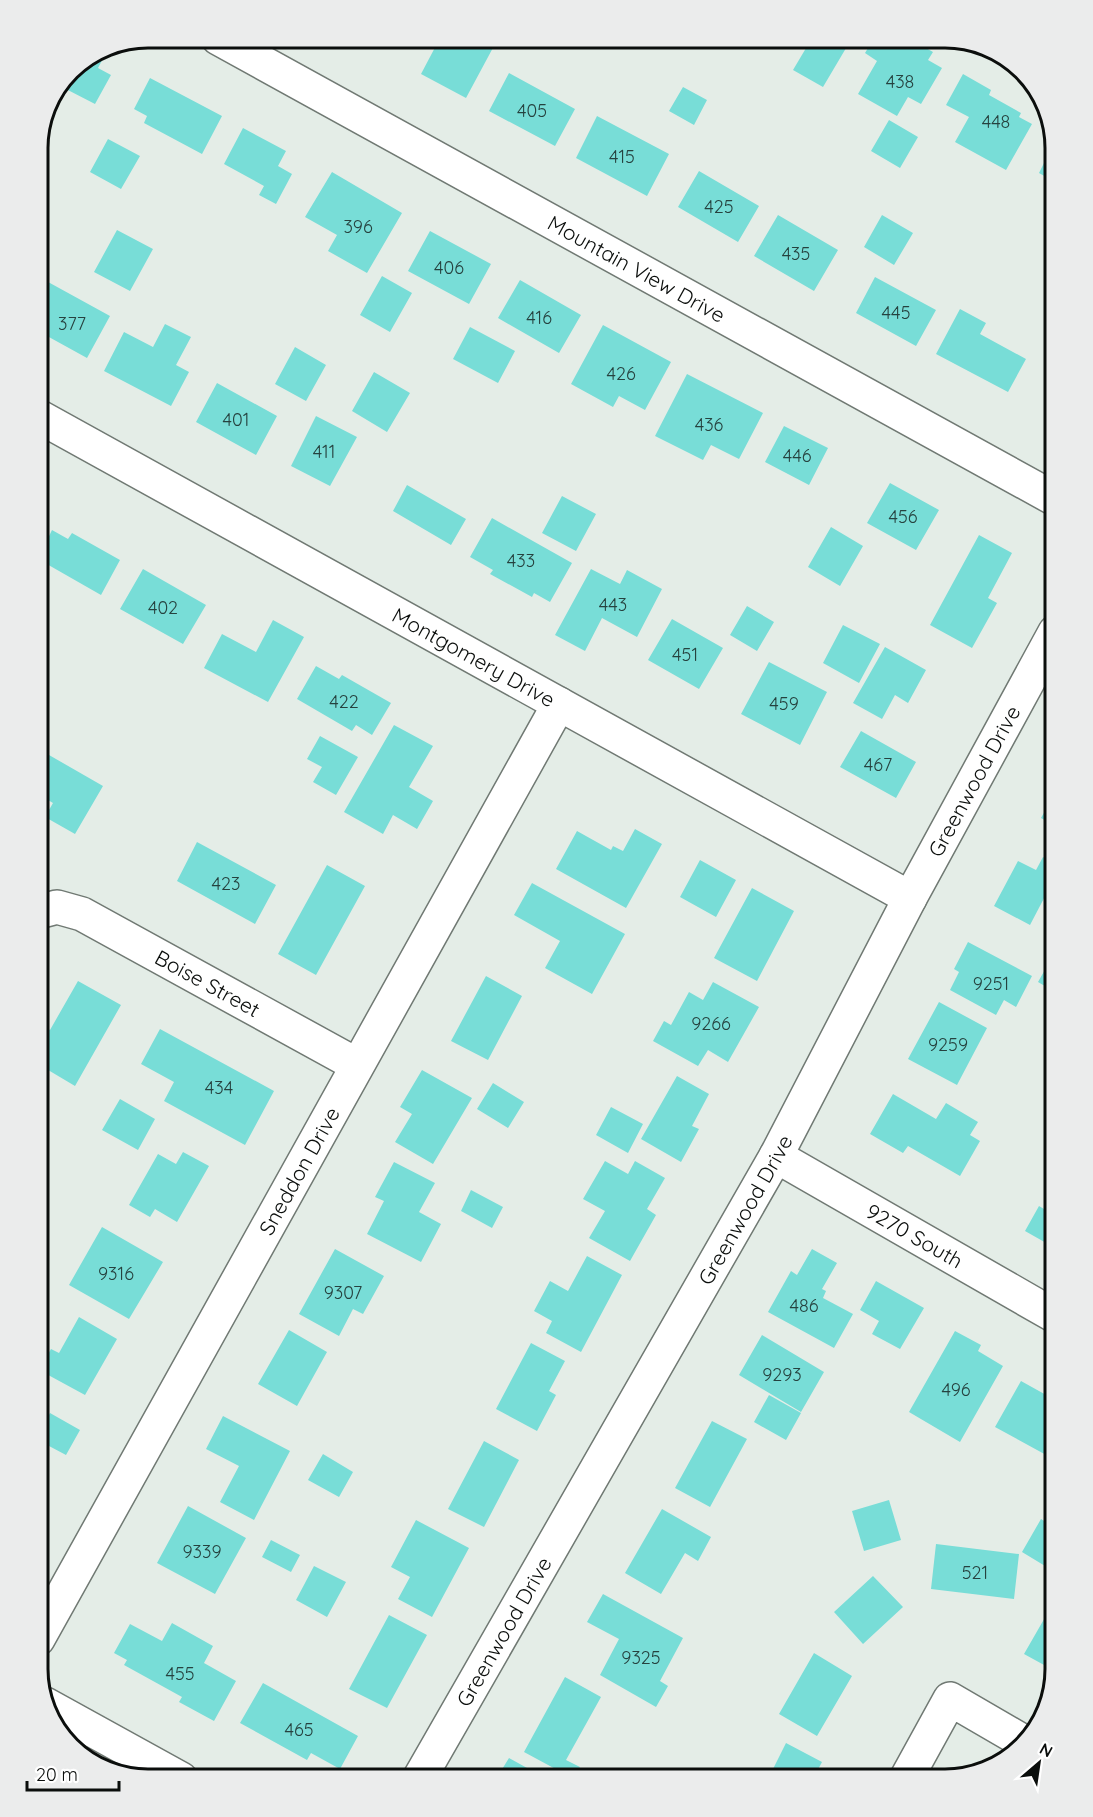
<svg xmlns="http://www.w3.org/2000/svg" width="1093" height="1817" font-family="Quicksand,sans-serif">
<style>
.building{fill:#78ddd7}
.lines{fill:none;stroke-linecap:round;stroke-linejoin:round}
.minor-casing{stroke:#707973;stroke-width:36}
.minor{stroke:#fff;stroke-width:33}
.labels{text-anchor:middle;dominant-baseline:central;stroke-width:6;stroke-linejoin:round;paint-order:stroke}
.number-label{font-size:18px;fill:#26423f}
.street-label{font-size:21px;fill:#0b0e0c;stroke:#fff}
.rim{fill:none;stroke:#0b0e0c;stroke-width:3}
</style>
<rect width="100%" height="100%" fill="#e4ede7"/>
<path class="building" d="M440,38H483L495,44L466,98L421,74Z
M812,38H852L823,87L793,70Z
M874,38H890L904,46L908,38L933,52L928,60L942,68L921,104L908,97L897,116L858,94L877,61L865,53Z
M100,50L106,53L98,68L111,75L95,104L62,87L70,70Z
M509,73L575,109L555,146L489,111Z
M963,74L991,90L989,95L1021,113L1019,117L1032,124L1006,170L955,142L969,117L946,105Z
M150,78L222,116L202,154L144,123L147,116L134,109Z
M683,87L707,100L694,125L669,111Z
M597,116L669,154L647,196L576,158Z
M889,120L918,137L900,168L871,151Z
M243,128L286,151L278,166L292,174L276,204L259,195L264,186L224,164Z
M108,139L140,156L121,189L90,172Z
M1054,143L1056,148L1055,182L1039,173Z
M699,171L759,206L738,242L678,207Z
M332,172L402,213L367,273L328,251L337,235L305,217Z
M778,215L838,250L814,291L754,256Z
M882,215L913,233L894,265L864,247Z
M117,230L153,249L130,291L94,272Z
M430,231L491,264L469,304L408,271Z
M382,276L412,293L390,332L360,315Z
M39,277L110,316L87,358L38,331Z
M875,277L936,310L916,346L856,313Z
M520,280L581,315L559,353L498,318Z
M960,309L986,323L980,334L1026,359L1008,392L936,354Z
M165,324L191,337L176,365L189,372L171,406L104,371L124,332L153,347Z
M603,325L671,362L645,410L619,396L613,407L571,384Z
M470,327L515,351L498,383L453,359Z
M295,347L326,365L306,401L275,384Z
M374,372L410,393L387,432L352,411Z
M687,374L763,413L739,459L711,445L703,460L655,436Z
M217,383L277,416L256,455L196,422Z
M1055,399V419L1047,414Z
M316,416L357,437L330,486L291,466Z
M784,426L828,448L809,485L765,462Z
M890,483L939,510L916,550L867,523Z
M407,485L466,519L451,545L393,511Z
M562,496L596,514L576,551L542,533Z
M492,518L572,563L550,602L534,593L532,597L490,574L493,570L470,557Z
M831,527L863,546L840,586L808,567Z
M52,530L68,539L72,533L120,560L101,595L38,559Z
M979,535L1012,553L988,598L997,603L972,648L930,625Z
M143,569L206,605L183,644L120,609Z
M591,569L620,584L627,570L662,589L637,637L602,618L585,651L555,635Z
M747,606L774,622L757,651L730,635Z
M672,619L723,648L699,689L648,660Z
M273,620L304,637L268,702L204,668L222,634L256,652Z
M843,625L880,644L859,683L823,663Z
M885,647L926,670L908,703L895,695L882,719L853,703Z
M769,662L827,692L800,745L741,714Z
M316,666L339,679L342,675L391,703L372,735L356,725L352,731L297,699Z
M394,725L433,746L409,787L433,801L417,829L393,815L383,834L344,812Z
M861,731L916,762L896,798L840,767Z
M320,736L358,757L336,795L313,782L322,767L307,759Z
M49,755L103,786L75,834L45,817L53,803L38,794V776Z
M1055,793V826L1041,818Z
M635,829L662,844L626,908L556,869L577,831L611,850L613,846L623,851Z
M197,842L276,885L255,924L177,881Z
M1043,857L1055,864V885L1052,883L1030,925L994,906L1018,861L1036,870Z
M700,860L736,880L716,917L680,897Z
M327,865L365,886L316,975L278,954Z
M532,883L625,934L592,994L545,968L560,941L514,915Z
M752,888L794,911L757,981L714,958Z
M968,942L1032,976L1016,1007L1004,1000L996,1015L950,990L959,972L954,969Z
M1055,952V992L1038,982Z
M486,976L522,996L488,1060L451,1041Z
M78,981L121,1005L75,1086L38,1064V1043L46,1028L50,1030Z
M713,982L759,1007L728,1062L708,1050L698,1066L653,1041L664,1021L671,1025L689,992L703,1000Z
M939,1002L987,1028L957,1085L908,1059Z
M160,1029L274,1091L245,1145L164,1101L174,1082L141,1064Z
M422,1070L472,1098L433,1164L395,1142L412,1114L400,1107Z
M677,1076L709,1094L692,1126L699,1129L681,1162L641,1139Z
M493,1083L524,1102L508,1128L477,1109Z
M893,1094L936,1119L946,1103L978,1122L970,1135L980,1141L960,1176L908,1146L903,1153L870,1134Z
M120,1099L155,1119L138,1150L102,1130Z
M611,1107L643,1124L628,1153L596,1135Z
M38,1110L48,1125L38,1132Z
M183,1152L209,1166L177,1222L155,1209L150,1217L129,1205L158,1154L176,1164Z
M605,1161L628,1174L635,1161L665,1178L647,1209L656,1215L630,1261L589,1238L605,1211L583,1199Z
M394,1162L435,1183L419,1212L441,1224L421,1262L367,1234L384,1201L375,1197Z
M1055,1187V1248L1025,1231L1039,1206L1044,1209Z
M471,1190L503,1207L492,1228L461,1211Z
M102,1227L163,1262L129,1319L69,1285Z
M335,1249L384,1276L363,1314L353,1309L339,1336L299,1314Z
M812,1249L837,1263L822,1289L826,1291L823,1298L853,1314L834,1348L768,1312L791,1271L797,1275Z
M587,1256L622,1275L581,1352L546,1333L552,1321L534,1311L550,1281L568,1291Z
M876,1281L924,1308L900,1349L872,1334L879,1321L860,1310Z
M79,1317L117,1339L85,1395L39,1370L51,1349L59,1353Z
M289,1330L327,1352L297,1406L258,1384Z
M955,1331L981,1345L978,1351L1003,1366L960,1442L909,1412Z
M762,1335L824,1372L801,1412L739,1375Z
M531,1343L565,1361L549,1391L556,1395L537,1431L496,1409Z
M1021,1381L1048,1396L1055,1382V1443L1048,1456L995,1427Z
M769,1395L801,1413L786,1440L754,1422Z
M38,1411L48,1417L50,1413L80,1430L66,1455L49,1446L38,1467Z
M223,1416L290,1451L254,1520L220,1502L239,1466L206,1449Z
M712,1421L747,1439L710,1507L675,1488Z
M484,1441L519,1460L484,1527L448,1509Z
M323,1454L353,1472L339,1497L308,1480Z
M889,1500L901,1540L864,1551L852,1511Z
M188,1506L246,1538L215,1594L157,1563Z
M662,1509L711,1537L698,1561L685,1553L661,1594L625,1573Z
M1041,1519L1055,1528V1572L1022,1552Z
M416,1520L469,1548L432,1617L398,1599L410,1577L391,1567Z
M271,1540L300,1555L291,1572L262,1557Z
M936,1544L1019,1554L1014,1599L931,1589Z
M314,1566L346,1582L327,1617L296,1600Z
M873,1576L903,1607L863,1644L834,1612Z
M603,1594L683,1638L660,1681L668,1686L656,1707L600,1675L619,1639L587,1622Z
M1047,1614L1055,1619V1671L1024,1654Z
M389,1615L427,1635L387,1708L349,1689Z
M172,1623L213,1646L204,1663L236,1681L214,1721L179,1702L182,1697L124,1665L127,1660L114,1653L130,1624L162,1641Z
M814,1653L852,1676L817,1736L779,1714Z
M565,1677L601,1697L566,1760L580,1767L574,1779L524,1752Z
M263,1683L358,1736L340,1769L311,1753L307,1760L240,1723Z
M786,1743L822,1762L813,1779H768Z
M509,1758L547,1779H496Z"/>
<g class="lines">
<g class="minor-casing">
<g id="minor">
<path id="s1" d="M218,38L1055,499"/>
<path id="s2" d="M38,416L910,898"/>
<path id="s3" d="M38,912L57,907L82,914L357,1065"/>
<path id="s4" d="M776,1156L1055,1316"/>
<path id="s5" d="M38,1639L559,704"/>
<path d="M45,1704L181,1779"/>
<path id="s6" d="M419,1779L776,1156L910,898L1055,632"/>
<path d="M906,1779L950,1699L1024,1742"/>
</g>
</g>
<use href="#minor" class="minor"/>
</g>
<g class="labels">
<g class="number-label">
<text x="900" y="81">438</text>
<text x="532" y="110">405</text>
<text x="996" y="121">448</text>
<text x="622" y="156">415</text>
<text x="719" y="206">425</text>
<text x="358" y="226">396</text>
<text x="796" y="253">435</text>
<text x="449" y="267">406</text>
<text x="896" y="312">445</text>
<text x="539" y="317">416</text>
<text x="72" y="323">377</text>
<text x="621" y="373">426</text>
<text x="236" y="419">401</text>
<text x="709" y="424">436</text>
<text x="324" y="451">411</text>
<text x="797" y="455">446</text>
<text x="903" y="516">456</text>
<text x="521" y="560">433</text>
<text x="613" y="604">443</text>
<text x="163" y="607">402</text>
<text x="685" y="654">451</text>
<text x="344" y="701">422</text>
<text x="784" y="703">459</text>
<text x="878" y="764">467</text>
<text x="226" y="883">423</text>
<text x="991" y="983">9251</text>
<text x="711" y="1023">9266</text>
<text x="948" y="1044">9259</text>
<text x="219" y="1087">434</text>
<text x="116" y="1273">9316</text>
<text x="343" y="1292">9307</text>
<text x="804" y="1305">486</text>
<text x="782" y="1374">9293</text>
<text x="956" y="1389">496</text>
<text x="202" y="1551">9339</text>
<text x="975" y="1572">521</text>
<text x="641" y="1657">9325</text>
<text x="180" y="1673">455</text>
<text x="299" y="1729">465</text>
</g>
<g class="street-label">
<text stroke="none"><textPath href="#s1" startOffset="478">Mountain View Drive</textPath></text>
<text stroke="none"><textPath href="#s2" startOffset="498">Montgomery Drive</textPath></text>
<text stroke="none"><textPath href="#s6" startOffset="1142">Greenwood Drive</textPath></text>
<text stroke="none"><textPath href="#s3" startOffset="189">Boise Street</textPath></text>
<text stroke="none"><textPath href="#s5" startOffset="536">Sneddon Drive</textPath></text>
<text stroke="none"><textPath href="#s6" startOffset="656">Greenwood Drive</textPath></text>
<text stroke="none"><textPath href="#s4" startOffset="160">9270 South</textPath></text>
<text stroke="none"><textPath href="#s6" startOffset="170">Greenwood Drive</textPath></text>
</g>
</g>
<path d="M0 0H1093V1817H0ZM148 48H945A100 100 0 0 1 1045 148V1669A100 100 0 0 1 945 1769H148A100 100 0 0 1 48 1669V148A100 100 0 0 1 148 48Z" fill="#ebecec" fill-rule="evenodd"/>
<path class="rim" d="M148 48H945A100 100 0 0 1 1045 148V1669A100 100 0 0 1 945 1769H148A100 100 0 0 1 48 1669V148A100 100 0 0 1 148 48Z"/>
<g transform="translate(1039 1763) rotate(29)" stroke="#ffffff" stroke-width="4.5" paint-order="stroke">
<path d="M0-4.5L10 22L0 15L-10 22Z" fill="#0b0e0c"/>
<text y="-9" font-size="16" font-weight="bold" text-anchor="middle" fill="#0b0e0c">N</text>
</g>
<path d="M27 1781v9h92v-9" fill="none" stroke="#0b0e0c" stroke-width="3"/>
<text x="36" y="1781" font-size="18" fill="#0b0e0c" stroke="#ffffff" stroke-width="4.5" paint-order="stroke">20 m</text>
</svg>
